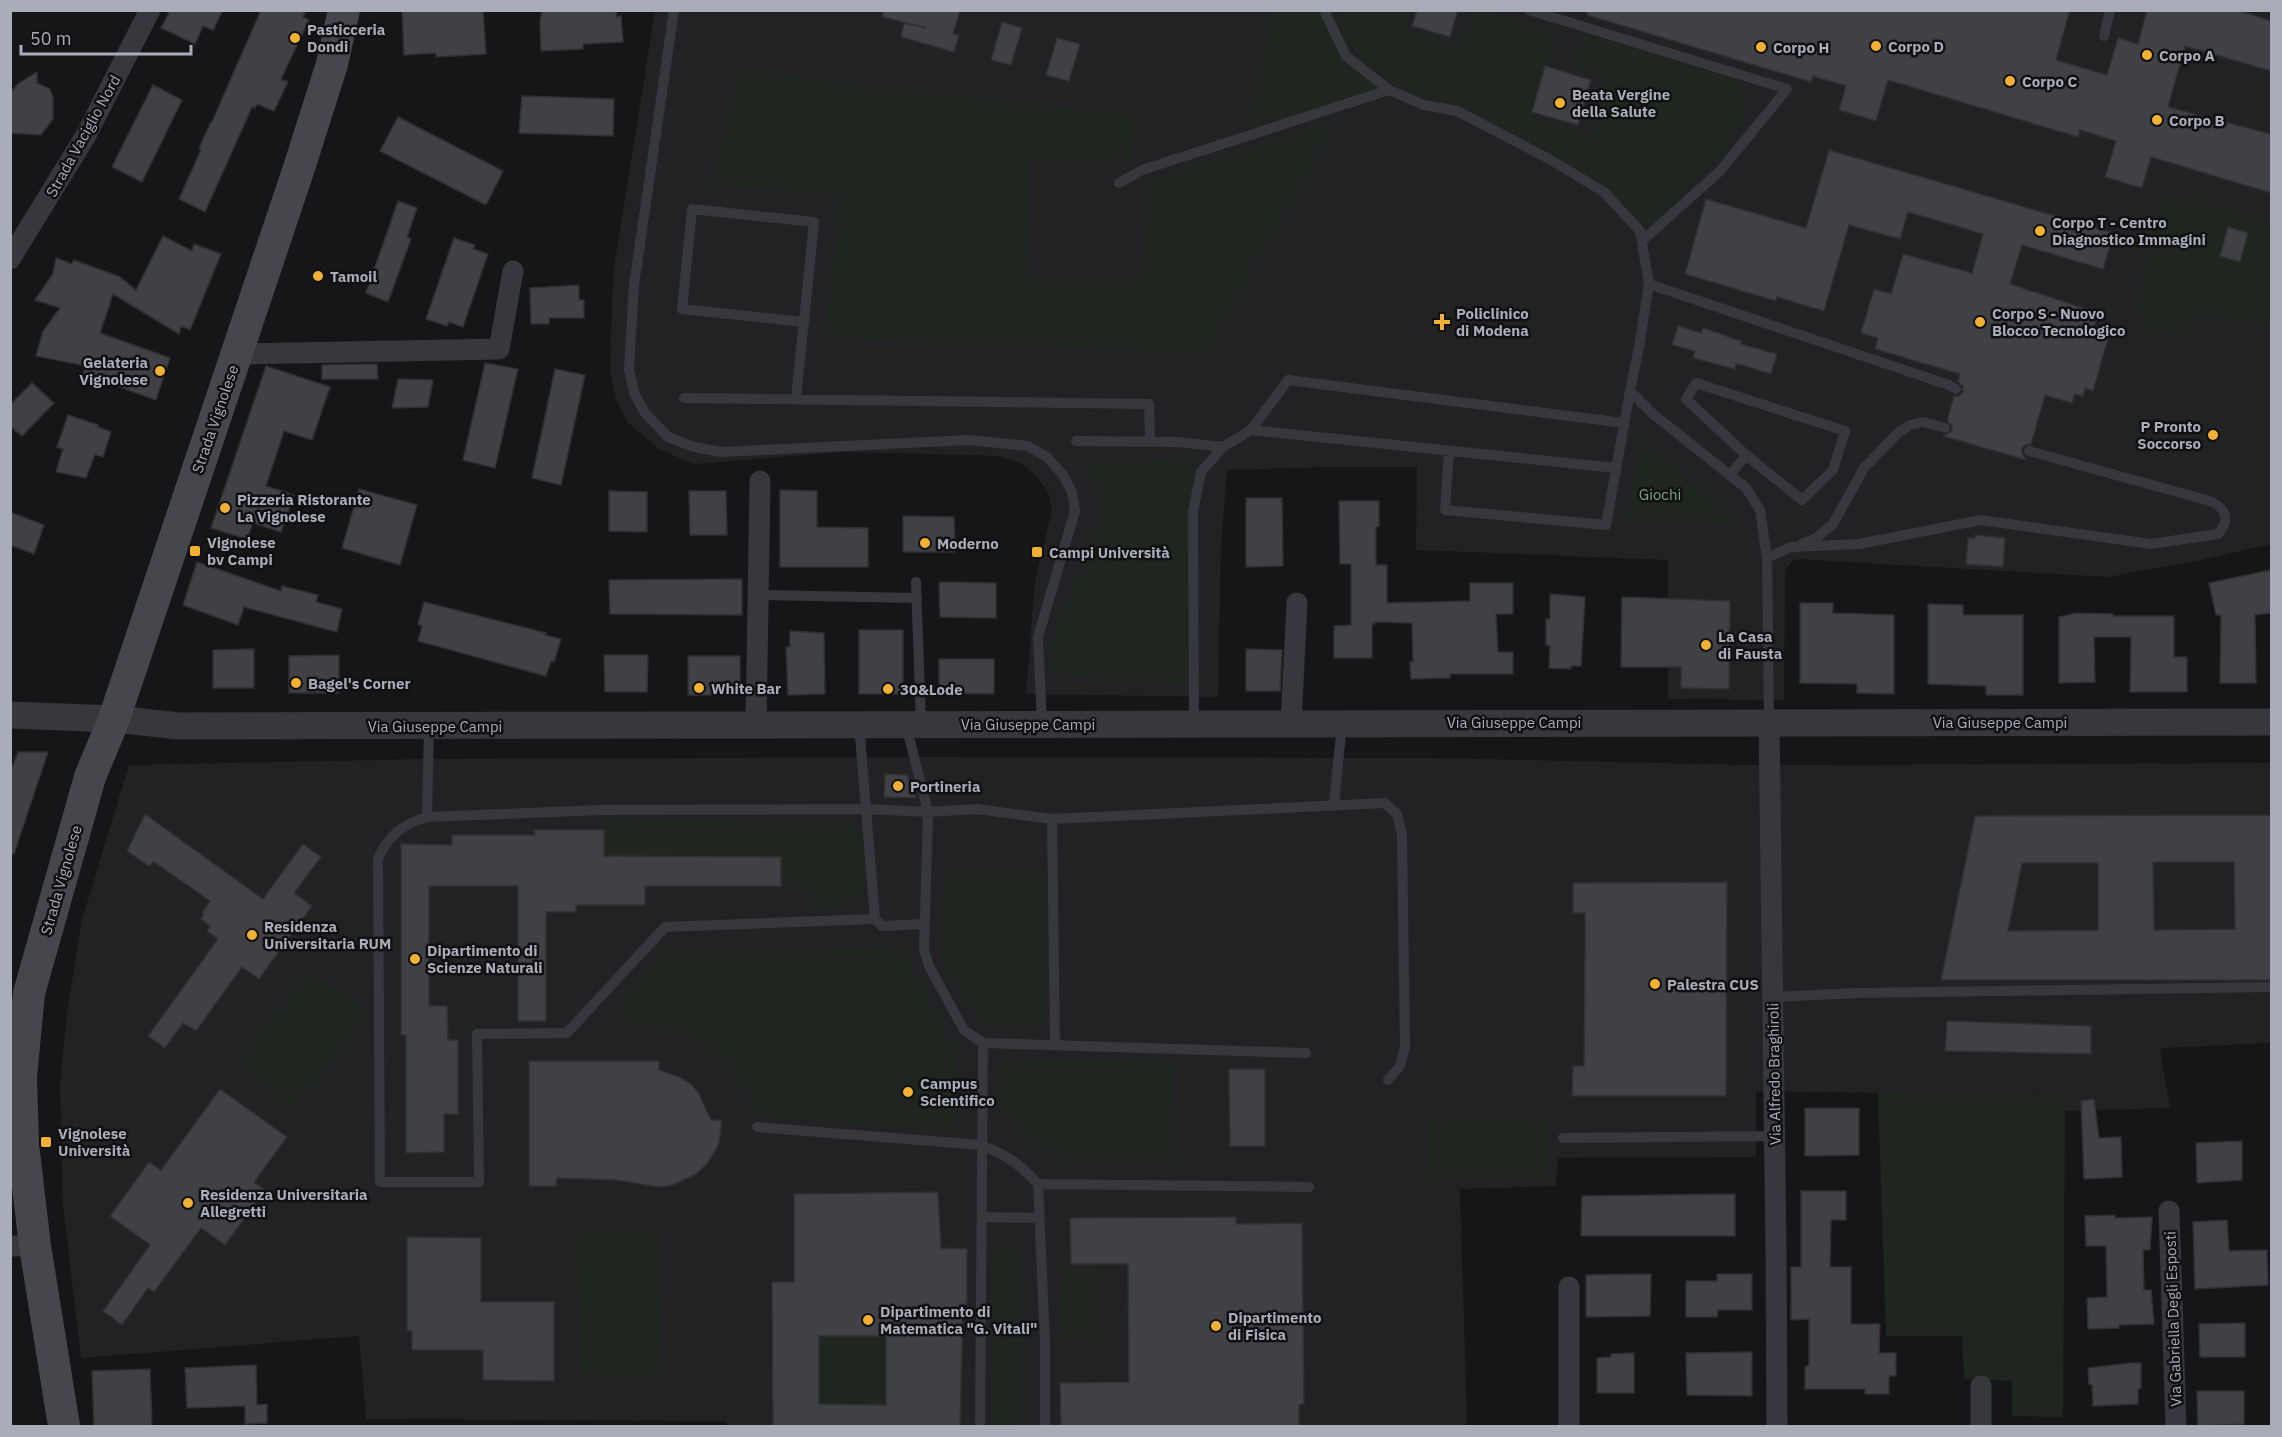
<svg xmlns="http://www.w3.org/2000/svg" width="2282" height="1437" font-family="'IBM Plex Sans',sans-serif">
<style>
.built{fill:#222225}
.green{fill:#1e261f}
.building{fill:#404145;stroke:#303034;stroke-width:1.5;fill-rule:evenodd}
.lines{fill:none;stroke-linecap:round;stroke-linejoin:round}
.service{stroke:#37383d;stroke-width:10}
.minor{stroke:#37383d;stroke-width:21}
.tertiary{stroke:#37383d;stroke-width:27}
.secondary{stroke:#45474d;stroke-width:32}
.poi-dot{fill:#f2b134;stroke:#111113;stroke-width:2}
.labels{text-anchor:middle;dominant-baseline:central;stroke-width:5;stroke-linejoin:round;paint-order:stroke}
.poi-label{font-size:15px;font-weight:bold;fill:#a8adb8;stroke:#111113;text-anchor:start}
.street-label{font-size:15px;fill:#a8adb8;stroke:#111113}
.park-label{font-size:15px;fill:#7fa381;stroke:#111113}
</style>
<rect width="100%" height="100%" fill="#161618"/>
<path class="built" d="M655,11H2271V544L2201,560L2108,577L1797,559L1791,562L1785,571L1784,700L1668,699V560L1416,550L1417,467H1330L1227,470L1221,546L1218,697L1026,694L1035,581L1052,510L1048,492L1036,475L1020,463L997,456L971,455L842,452L694,464L659,449L628,423L616,399L610,370L613,274Z
M937,757L1432,758L1748,765L2271,763V1043L2160,1048L2170,1108L2065,1111L2064,1096L1756,1091V1157L1558,1158L1556,1186L1460,1189L1467,1426H727L726,1421L366,1419L359,1336L81,1358L63,1205L60,1086L67,1013L82,919L129,765L427,759Z"/>
<path class="green" d="M1273,11H1319L1342,61L1379,89L1284,120L1250,118Z
M1346,11H1412L1407,29L1461,47L1472,11H1483L1556,33L1532,117L1594,136L1609,76L1573,66L1582,33L1739,80L1747,114L1717,160L1645,227L1607,188L1554,154L1460,105L1427,98L1395,86L1354,52L1336,19Z
M739,70L1134,116L1132,161L1028,159L1027,279H1144L1146,179L1334,122L1201,353L825,338L842,193L712,186Z
M2164,194L2271,222V326L2199,314L2171,336L2146,325L2137,300Z
M1640,439L1738,524L1627,521Z
M1193,458L1187,685L1058,674L1051,668L1048,655L1100,525C1104,504 1101,482 1089,464Z
M604,819L842,822C848,826 857,830 861,835C877,858 860,903 833,909C826,911 816,909 809,908L810,886H781V857L604,856Z
M944,869H1045V1024H985L942,959Z
M891,947L905,955L956,1055V1132L778,1118L755,1110C744,1065 720,1039 674,1030C656,1027 640,1028 623,1020V998L665,953Z
M310,971L364,1011L296,1105L242,1065Z
M1171,1059L1174,1160H1076L1020,1133L1015,1113H1000V1061Z
M1878,1092L2065,1096L2063,1417L2012,1416V1381L1964,1379L1962,1336H1886Z
M1428,1118L1548,1119V1176L1428,1174Z
M658,1230L661,1376L581,1378L577,1232Z
M993,1248H1017L1018,1426H994Z
M1061,1270H1096V1336L1060,1337Z
M819,1336H886V1405L819,1404Z"/>
<path class="building" d="M166,10H223L213,30L203,26L195,44L161,28L169,13Z
M261,10H306L303,17L309,20L281,79L288,82L274,111L257,104L255,108L252,107L205,212L179,199L201,150L199,148L211,122H212Z
M402,10H483L486,54L436,57V53L404,55Z
M542,10H617L616,17L621,16L623,42L583,44V49L541,51L540,21Z
M883,10H960L953,34L959,35L954,52L901,37L904,23L926,28L883,17Z
M1417,10H1458L1450,37L1412,26Z
M1587,10H2070L2056,60L2107,75L2118,38L2138,44L2147,10H2237L2271,21V71L2185,46L2168,107L2271,134V193L2151,157L2142,188L2128,184L2105,177L2116,141L2080,130L2078,137L1888,80L1876,121L1839,110L1846,86L1813,76L1811,82L1587,15Z
M1002,22L1022,28L1011,65L991,60Z
M1057,38L1080,44L1069,81L1046,75Z
M1545,66L1591,80L1578,125L1532,112Z
M37,72V83L50,89L53,98V119L41,135L10,133V93L19,83Z
M153,85L182,100L142,182L112,167Z
M522,96L614,99L613,136L519,133Z
M398,117L503,171L486,205L380,151Z
M1829,150L2114,233L2103,269L2022,245L2010,284L2098,313L2093,331L2109,335L2093,391L2085,388L2083,396L2075,394L2072,403L2045,395L2031,444H2027L2022,448V453L2026,460L1943,436L1952,431V426L1947,421L1954,396H1959L1963,392V386L1958,382L1960,374L1875,349L1878,338L1861,333L1874,289L1891,294L1903,254L1972,273L1983,234L1908,212L1900,239L1849,225L1824,311L1777,297L1776,301L1685,274L1706,199L1806,228Z
M398,201L417,208L407,237L411,239L388,302L366,293Z
M2228,227L2248,233L2240,262L2220,256Z
M163,236L192,251L194,244L221,254L190,330L181,326L179,334L113,294L100,333L170,358L156,400L83,374L86,366L36,356L43,331L60,308L35,300L53,274L56,258L72,264L74,260L120,277L136,290Z
M454,238L475,245L473,249L488,254L463,327L449,322L447,326L426,319Z
M579,285V300H584V318H549V324H531L530,288Z
M1678,326L1701,333L1703,328L1741,341V344L1777,354L1771,374L1736,363L1735,369L1693,358L1695,351L1672,345Z
M485,363L518,369L495,468L463,460Z
M377,364L378,379H322V365Z
M266,366L330,387L312,440L284,431L266,486L294,495L281,532L253,523L247,539L211,528Z
M555,369L585,375L561,485L532,478Z
M398,379L433,380L428,407L392,408Z
M32,383L54,403L22,436L10,426V405Z
M68,415L98,425V427L111,432L103,457L95,454L86,478L56,472L63,449L57,447Z
M359,489L417,505L400,565L342,548Z
M780,490L817,491V527L868,528V567H780Z
M609,491L647,492V532L609,531Z
M689,491H726L727,535H690Z
M1246,498H1282L1283,566L1246,567Z
M1339,501H1379V526L1376,527V565H1387V603L1470,601V583H1513V614H1496L1498,652H1513V674H1450V678L1411,679L1410,662H1413L1412,623L1375,622V624H1372V658H1334V626L1351,625V564H1340Z
M10,512L44,525L34,554L10,545Z
M903,516L954,517L955,552H903Z
M1975,535L2005,538L2003,567L1966,564L1968,538H1975Z
M197,562L281,591L282,586L318,595L316,602L342,609L337,632L244,607L238,625L183,605Z
M2271,570V613L2255,615L2256,683H2220L2221,615H2216L2209,583Z
M742,579V615L610,614L609,580Z
M939,582L996,583V618L940,617Z
M1550,594L1585,597L1581,666H1571V669L1549,668L1550,646L1546,645V619H1550Z
M1622,597L1730,601L1729,689L1681,688V667H1621Z
M424,602L546,633L545,635L561,639L554,662L551,661L546,676L418,641L422,626L418,624Z
M1800,603H1833V613L1894,615V694L1857,693V684L1800,683Z
M1928,604L1963,605V615H2023V695H1986V686L1928,684Z
M2076,613L2113,614V616H2174V657H2187V692H2130L2131,637H2094L2095,682L2059,683V617Z
M859,630H903V694H859Z
M790,631L824,633L825,694L788,695L786,647H790Z
M254,649V688H213V650Z
M1246,649L1282,650L1280,691H1246Z
M339,655V693H289V656Z
M604,655H648L647,692H605Z
M688,656H740V695H688Z
M939,659H994V694L939,693Z
M18,752H48L14,854H10V773Z
M885,774L907,775L916,798L884,797Z
M145,814L263,899L303,844L321,857L294,893L312,906L259,979L242,967L196,1031L183,1023L165,1048L148,1036L218,939L207,931L210,926L201,919L204,914L202,913L210,901L154,862L149,866L127,851Z
M2271,815V980H1941L1975,816ZM2153,862H2234L2235,929L2154,930ZM2022,863H2098V930L2008,931Z
M534,830H604V856L781,857V886H645V905H576V912H546V1021H518V886H429V1006H447L448,1040H458V1114H444V1152L406,1153V1035H401V844L452,845V835H535Z
M1727,882L1726,1096H1572L1573,1066H1584L1585,953V913H1573V883Z
M1947,1021L2091,1026V1054L1945,1051Z
M529,1061H659V1070L679,1077L690,1083L698,1092L711,1120H722L719,1143L714,1153L706,1165L696,1174L673,1185L659,1187L615,1180L557,1178L556,1186H529Z
M1229,1069H1265V1146H1230Z
M220,1089L287,1137L254,1182L265,1190L225,1245L201,1228L154,1292L148,1288L122,1325L103,1311L150,1245L110,1216L149,1162L161,1170Z
M2094,1099L2099,1138L2121,1137L2122,1177L2084,1179L2081,1101Z
M1805,1108H1859V1155L1805,1156Z
M2242,1141V1180L2197,1183L2196,1143Z
M1801,1191H1846V1220H1831L1830,1267H1851V1324H1880L1879,1353H1896V1376H1889V1394H1865V1389H1805V1366H1809V1319L1791,1320V1267H1801Z
M938,1192L941,1248L967,1249V1304H963L960,1426H773L772,1282H794V1194ZM819,1336H886V1405L819,1404Z
M1735,1194V1236H1581L1582,1196Z
M2115,1215V1218L2152,1217L2150,1250H2143L2144,1290H2151L2154,1324L2119,1325V1328L2088,1329L2087,1298L2107,1297L2106,1246H2086L2085,1216Z
M1236,1217V1224L1302,1223L1304,1404L1299,1405V1426H1061L1060,1383L1129,1382L1128,1264H1071L1070,1218Z
M2227,1220L2229,1251L2267,1250L2268,1285L2195,1289L2193,1222Z
M407,1237L481,1238V1302H554V1381L483,1380V1350H412V1331H407Z
M1651,1274L1650,1316L1586,1317V1275Z
M1717,1274H1752V1310H1718L1717,1317H1686V1281H1717Z
M2245,1323V1357H2200L2199,1324Z
M1752,1352V1396L1687,1395L1686,1353Z
M1634,1353V1393H1597V1358L1611,1357V1354Z
M2131,1363H2141V1388L2138,1389V1404L2093,1406L2092,1385L2089,1384L2088,1368Z
M256,1365L257,1405L267,1404V1423L245,1424V1406L187,1408L185,1368Z
M150,1369L152,1426H94L92,1371Z
M2197,1391H2244V1424L2198,1426Z"/>
<g class="lines">
<path class="service" d="M674,10L634,285L629,369L634,393L645,413L668,437L694,447L722,452L969,440L1028,446L1047,457L1063,475L1072,492L1075,511L1038,637L1042,723
M1324,10L1346,56L1389,90L1424,105L1457,111L1551,160L1604,192L1640,231L1649,284L1639,347L1630,391L1653,414L1746,488L1760,510L1767,558
M1529,10L1787,89L1720,171L1643,240
M2104,36L2110,10
M1119,183L1142,170L1389,90
M1649,284L1949,385L1956,389
M1696,383L1845,431L1833,470L1802,500L1746,455L1686,399Z
M684,398L1149,404L1150,441
M796,399L814,222L692,209L682,309L804,322
M1251,430L1616,468
M1076,441L1178,442L1223,447
M1449,451L1445,510L1606,525L1630,391
M1730,475L1746,455
M1802,544L1815,539L1833,524L1864,468L1899,432L1910,425L1923,422L1945,428
M916,582L921,724
M759,595L917,598
M1769,721L1767,558L1791,547L1859,544L1981,520L2151,544L2218,534C2230,520 2227,508 2210,501L2029,451
M1194,723L1193,512L1201,472L1223,447L1251,430L1288,380L1624,423
M859,724L875,919L882,926L924,924
M906,725L928,812L924,950L929,966L964,1030L983,1043L1306,1053
M1334,804L1342,724
M427,817L429,726
M1052,819L1055,1045
M875,919L665,927L567,1033L477,1034L479,1182H380L378,859C387,837 404,823 427,817L602,810L865,809L928,812L977,809L1052,819L1385,803L1397,814L1402,835L1405,1047L1400,1066L1388,1080
M1773,997L1858,993L2272,987
M757,1127L981,1145C1005,1154 1021,1165 1038,1184L1045,1342V1426
M1563,1138L1775,1136
M1038,1184L1309,1187
M982,1217L1039,1218
M980,1426L983,1043"/>
<path class="minor" d="M10,259L85,137L150,10
M237,354L499,349L513,271
M1769,721L1776,1250L1777,1426
M1291,723L1297,603
M756,725L760,481
M2169,1211L2176,1426
M10,1246H35
M1981,1386V1426
M1569,1426V1287"/>
<path class="tertiary" d="M10,715L114,719L179,726L2272,722"/>
<path class="secondary" d="M64,1426L35,1246L23,1144L21,1077L29,993L90,777L114,719L299,168L332,64L344,10"/>
</g>
<g class="poi-dot">
<circle cx="295" cy="38" r="6"/>
<circle cx="1876" cy="46" r="6"/>
<circle cx="1761" cy="47" r="6"/>
<circle cx="2147" cy="55" r="6"/>
<circle cx="2010" cy="81" r="6"/>
<circle cx="1560" cy="103" r="6"/>
<circle cx="2157" cy="120" r="6"/>
<circle cx="2040" cy="231" r="6"/>
<circle cx="318" cy="276" r="6"/>
<path d="M1439 313h6v6h6v6h-6v6h-6v-6h-6v-6h6z"/>
<circle cx="1980" cy="322" r="6"/>
<circle cx="160" cy="371" r="6"/>
<circle cx="2213" cy="435" r="6"/>
<circle cx="225" cy="508" r="6"/>
<circle cx="925" cy="543" r="6"/>
<rect x="189" y="545" width="12" height="12" rx="3"/>
<rect x="1031" y="546" width="12" height="12" rx="3"/>
<circle cx="1706" cy="645" r="6"/>
<circle cx="296" cy="683" r="6"/>
<circle cx="699" cy="688" r="6"/>
<circle cx="888" cy="689" r="6"/>
<circle cx="898" cy="786" r="6"/>
<circle cx="252" cy="935" r="6"/>
<circle cx="415" cy="959" r="6"/>
<circle cx="1655" cy="984" r="6"/>
<circle cx="908" cy="1092" r="6"/>
<rect x="40" y="1136" width="12" height="12" rx="3"/>
<circle cx="188" cy="1203" r="6"/>
<circle cx="868" cy="1320" r="6"/>
<circle cx="1216" cy="1326" r="6"/>
</g>
<g class="labels">
<g class="poi-label">
<text x="307" y="29">Pasticceria<tspan x="307" dy="17">Dondi</tspan></text>
<text x="1888" y="46">Corpo D</text>
<text x="1773" y="47">Corpo H</text>
<text x="2159" y="55">Corpo A</text>
<text x="2022" y="81">Corpo C</text>
<text x="1572" y="94">Beata Vergine<tspan x="1572" dy="17">della Salute</tspan></text>
<text x="2169" y="120">Corpo B</text>
<text x="2052" y="222">Corpo T - Centro<tspan x="2052" dy="17">Diagnostico Immagini</tspan></text>
<text x="330" y="276">Tamoil</text>
<text x="1456" y="313">Policlinico<tspan x="1456" dy="17">di Modena</tspan></text>
<text x="1992" y="313">Corpo S - Nuovo<tspan x="1992" dy="17">Blocco Tecnologico</tspan></text>
<text x="148" y="362" text-anchor="end">Gelateria<tspan x="148" dy="17">Vignolese</tspan></text>
<text x="2201" y="426" text-anchor="end">P Pronto<tspan x="2201" dy="17">Soccorso</tspan></text>
<text x="237" y="499">Pizzeria Ristorante<tspan x="237" dy="17">La Vignolese</tspan></text>
<text x="207" y="542">Vignolese<tspan x="207" dy="17">bv Campi</tspan></text>
<text x="937" y="543">Moderno</text>
<text x="1049" y="552">Campi Università</text>
<text x="1718" y="636">La Casa<tspan x="1718" dy="17">di Fausta</tspan></text>
<text x="308" y="683">Bagel's Corner</text>
<text x="711" y="688">White Bar</text>
<text x="900" y="689">30&amp;Lode</text>
<text x="910" y="786">Portineria</text>
<text x="264" y="926">Residenza<tspan x="264" dy="17">Universitaria RUM</tspan></text>
<text x="427" y="950">Dipartimento di<tspan x="427" dy="17">Scienze Naturali</tspan></text>
<text x="1667" y="984">Palestra CUS</text>
<text x="920" y="1083">Campus<tspan x="920" dy="17">Scientifico</tspan></text>
<text x="58" y="1133">Vignolese<tspan x="58" dy="17">Università</tspan></text>
<text x="200" y="1194">Residenza Universitaria<tspan x="200" dy="17">Allegretti</tspan></text>
<text x="880" y="1311">Dipartimento di<tspan x="880" dy="17">Matematica "G. Vitali"</tspan></text>
<text x="1228" y="1317">Dipartimento<tspan x="1228" dy="17">di Fisica</tspan></text>
</g>
<g class="street-label">
<text transform="translate(83 136) rotate(-61)">Strada Vaciglio Nord</text>
<text transform="translate(215 419) rotate(-71)">Strada Vignolese</text>
<text x="1514" y="722">Via Giuseppe Campi</text>
<text x="2000" y="722">Via Giuseppe Campi</text>
<text x="1028" y="724">Via Giuseppe Campi</text>
<text x="435" y="726">Via Giuseppe Campi</text>
<text transform="translate(61 880) rotate(-74)">Strada Vignolese</text>
<text transform="translate(1774 1074) rotate(-91)">Via Alfredo Braghiroli</text>
<text transform="translate(2173 1319) rotate(-92)">Via Gabriella Degli Esposti</text>
</g>
<g class="park-label">
<text x="1660" y="494">Giochi</text>
</g>
</g>
<rect width="2282" height="1437" fill="none" stroke="#a8adb8" stroke-width="24"/>
<path d="M21 45v9h170v-9" fill="none" stroke="#a8adb8" stroke-width="3"/>
<text x="30" y="45" font-size="18" fill="#a8adb8" stroke="#111113" stroke-width="4.5" paint-order="stroke">50 m</text>
</svg>
